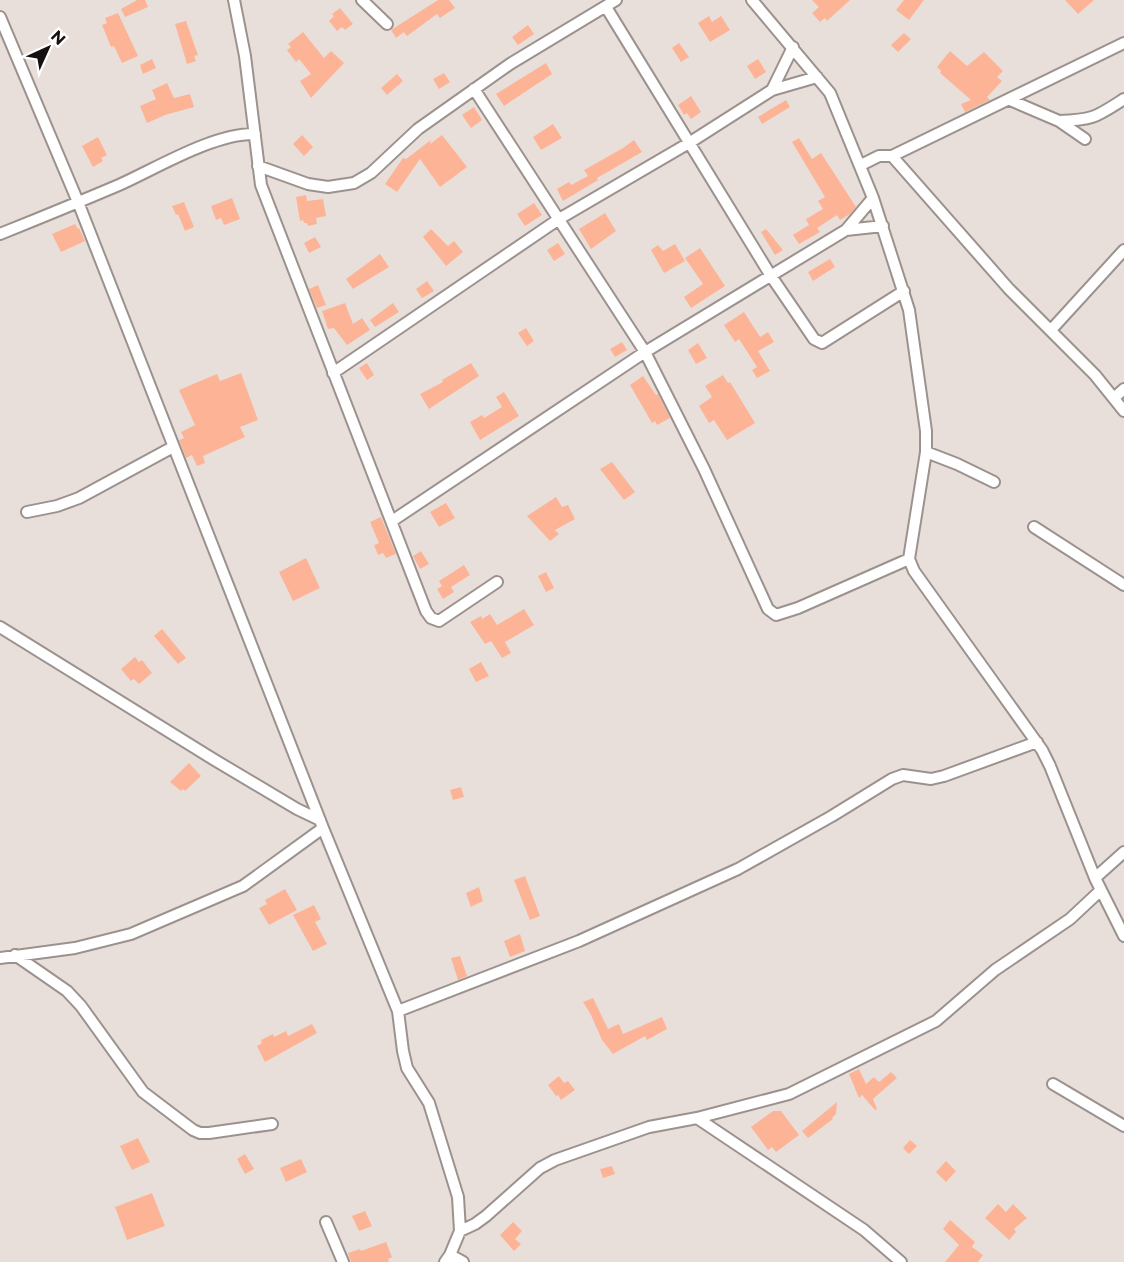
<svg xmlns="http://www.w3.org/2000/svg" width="1124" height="1262" font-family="Montserrat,sans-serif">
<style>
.building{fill:#fdb496}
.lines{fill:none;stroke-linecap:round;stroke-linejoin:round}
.minor-casing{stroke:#9b928e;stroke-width:14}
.minor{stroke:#fff;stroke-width:10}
</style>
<rect width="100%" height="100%" fill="#e9dfda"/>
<path class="building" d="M137,0H145L148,7L125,17L121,9Z
M438,0H449L455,8L440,18L437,14L407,36L404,32L396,38L391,30Z
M812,0H850L827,21L825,18L820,22L812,13L819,7Z
M904,0H924L909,20L896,10Z
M1065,0H1094L1078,14Z
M340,8L353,24L345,30L342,27L337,31L329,21L334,16L332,14Z
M118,13L138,56L122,63L114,46L111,47L102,25L107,23L105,18Z
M709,16L712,22L721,16L730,30L710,42L698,23Z
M186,21L198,55L194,56L196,61L187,64L175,24Z
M528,25L534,34L518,45L512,37Z
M303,32L324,58L331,51L344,63L311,98L300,81L311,74L299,59L296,62L287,50L291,47L288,44Z
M904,33L911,39L898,52L891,45Z
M679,43L689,57L681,62L672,48Z
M950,51L967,66L984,52L1003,71L997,77L1002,81L987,97L990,100L965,112L961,104L971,100L940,73L941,71L937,67Z
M152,59L156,68L143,74L140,65Z
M758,59L766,72L755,79L747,66Z
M546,63L552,74L504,106L496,94Z
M444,73L450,82L439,89L433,79Z
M397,74L403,81L387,95L381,88Z
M167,83L174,98L190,94L194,107L165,115L147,123L140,106L156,99L152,90Z
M691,96L701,112L691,119L687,113L684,115L678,105Z
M786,100L790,107L762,124L758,117Z
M474,107L482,120L471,128L462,115Z
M553,124L562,138L541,150L533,137Z
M302,135L313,147L304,156L293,144Z
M442,135L467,167L440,187L420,159L397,192L385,184L403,158L406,159L431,140L430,144Z
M98,137L107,155L101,158L103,161L93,167L82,146Z
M799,138L812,159L821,153L856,207L850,214L840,220L837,215L817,228L820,232L799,244L793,235L809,225L806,219L823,209L818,201L825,197L792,142Z
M634,140L642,152L597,178L598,180L563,201L557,189L569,182L571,185L588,176L584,170L623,148Z
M306,195L307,201L323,199L326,216L316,218L317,224L308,226L307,223H304L303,220L300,221L296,197Z
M232,198L240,219L224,225L221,218L216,220L211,206Z
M184,202L194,227L185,231L178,214L176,215L172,206Z
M534,203L542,215L525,226L517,214Z
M605,213L616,231L591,249L579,229Z
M75,224L78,229L79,228L85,241L61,252L52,234Z
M431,229L448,246L454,241L463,252L446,266L423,237Z
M766,229L783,250L775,255L761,232Z
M315,237L321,247L309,253L304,243Z
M558,243L565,254L554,261L547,250Z
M675,244L685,261L664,273L651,250L658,245L663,251Z
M700,248L725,286L691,308L684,297L703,284L685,258Z
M380,254L389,267L353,289L346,279Z
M830,259L835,267L813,281L808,272Z
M427,281L434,291L422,298L416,289Z
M318,285L326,305L317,308L309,289Z
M345,303L353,324L362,318L370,330L347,345L334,328L328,329L322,311Z
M393,303L399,312L375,327L370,320Z
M744,312L760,337L768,332L774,342L758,351L770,371L757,378L752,370L757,367L739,339L735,342L724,325Z
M526,328L534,341L527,346L518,333Z
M622,342L627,350L615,357L610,349Z
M698,343L707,358L696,364L688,350Z
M367,363L374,375L367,380L359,368Z
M471,363L479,376L429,409L420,394L443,382L442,380Z
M241,373L258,420L240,427L245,437L203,456L205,463L197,466L192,455L186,458L179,440L184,438L181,432L195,425L179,390L217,374L220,381Z
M723,375L728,383L730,382L755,423L727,440L714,420L709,423L699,406L712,397L705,386Z
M643,376L656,395L658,394L670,418L657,425L655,421L652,423L630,385Z
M504,392L519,416L480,440L470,422L482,415L484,418L502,407L496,397Z
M612,462L635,492L624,500L600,469Z
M556,497L562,507L568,505L575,519L555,530L559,534L550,541L527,516Z
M446,503L455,518L439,527L430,512Z
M381,517L396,554L386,558L383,553L378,555L374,545L379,543L370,522Z
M421,551L429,564L420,569L413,556Z
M306,558L320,588L293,601L279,572Z
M464,565L470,575L451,587L454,592L443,599L437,589L442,586L439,581Z
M546,572L554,588L546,592L538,576Z
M524,609L534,625L505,642L511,653L502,658L491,641L485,644L470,622L481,616L482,619L490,614L497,625Z
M162,629L186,658L178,664L154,636Z
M135,657L139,662L142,660L152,673L139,684L134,679L131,681L121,669Z
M481,662L489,676L476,682L469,669Z
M189,763L201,776L185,791L183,789L181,791L170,782Z
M461,787L464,797L453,800L450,790Z
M525,876L540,916L530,920L514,880Z
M479,887L483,901L471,907L466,893Z
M285,889L297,910L269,925L259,908L267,904L265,900Z
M314,905L321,919L315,922L327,944L313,951L293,915Z
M520,934L525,951L510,957L504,941Z
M460,956L467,976L458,980L451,958Z
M593,998L608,1029L619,1024L623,1034L662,1017L667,1029L647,1040L645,1036L613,1054L602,1040L590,1013L583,1002Z
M312,1024L317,1033L265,1062L257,1046L262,1043L261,1040L273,1034L274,1037L286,1031L288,1036Z
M859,1069L866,1084L874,1077L879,1082L891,1072L897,1078L873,1099L877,1109L875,1110L862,1095L859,1098L849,1074Z
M559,1076L564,1083L568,1081L575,1090L561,1100L558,1095L556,1096L548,1085Z
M837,1102L836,1114L832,1118L833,1119L808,1138L802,1131Z
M773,1111H781L799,1135L776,1152L772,1147L768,1150L751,1127Z
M138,1138L150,1162L132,1170L120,1146Z
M910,1140L917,1146L909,1154L903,1148Z
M245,1154L254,1169L245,1174L237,1159Z
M301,1159L307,1172L286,1182L280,1168Z
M946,1161L956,1171L946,1182L936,1172Z
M612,1166L615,1174L603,1178L600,1169Z
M152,1193L165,1226L127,1240L115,1207Z
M998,1204L1006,1212L1013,1204L1027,1218L1014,1229L1016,1232L1009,1240L985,1218Z
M365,1211L372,1226L359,1231L352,1216Z
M950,1220L975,1242L972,1247L983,1255L978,1262H945L959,1245L943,1229Z
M513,1222L522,1231L515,1239L521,1244L514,1251L500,1235Z
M386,1242L392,1257L388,1259L389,1262H351L348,1253L360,1249L361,1251Z"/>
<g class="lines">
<g class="minor-casing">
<path id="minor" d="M234,0L245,56L261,185L426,611L431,618L439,621L497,582
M362,0L387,24
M752,0L830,93L873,198L909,310L926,431V452L909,559L914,571L1042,750L1050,766L1095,878L1124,936
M606,7L771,276L814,339L822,343L904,291
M0,17L78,202L323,828L398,1011L403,1051L407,1068L429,1103L458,1197L460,1231L450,1255L445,1262
M474,89L645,352L704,469L768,609L776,615L798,608L909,559
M772,90L793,47
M1010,100L1059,121L1085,139
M1059,121C1093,120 1096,117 1124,99
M892,156L1124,43
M861,165L879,156H892L1009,289L1095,375L1124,411
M258,166L308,184L328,187L354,183L371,173L418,129L510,64L616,0
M846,230L883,226
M0,234C40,218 79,202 119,185C157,168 214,133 255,134
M1051,330L1124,250
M333,373L559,219L689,143L772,90L817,77
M1114,398L1124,389
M926,452L957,464L994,482
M27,512L57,506L79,498L173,447
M392,521L645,352L846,230L873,198
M1034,527L1124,585
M0,627L213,759L297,809L320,820
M1095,878L1124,852
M15,955L67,991L81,1006L143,1092L193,1130L200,1133H209L272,1124
M0,958L75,948L131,934L243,886L323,828
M398,1011L579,941L738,869L832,816L892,779L903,775L931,779L944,776L1037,742
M1053,1084L1124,1126
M697,1118L864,1230L901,1262
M326,1222L343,1262
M460,1231L475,1224L486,1216L540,1168L555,1160L649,1127L697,1118L789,1094L936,1021L995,970L1070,919L1101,890
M450,1255L463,1262"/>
</g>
<use href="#minor" class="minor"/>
</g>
<g transform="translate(48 48) rotate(45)" stroke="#ffffff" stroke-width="4.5" paint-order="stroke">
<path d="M0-4.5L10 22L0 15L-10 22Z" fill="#151110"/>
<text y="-9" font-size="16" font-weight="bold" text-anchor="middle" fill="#151110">N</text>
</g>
</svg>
